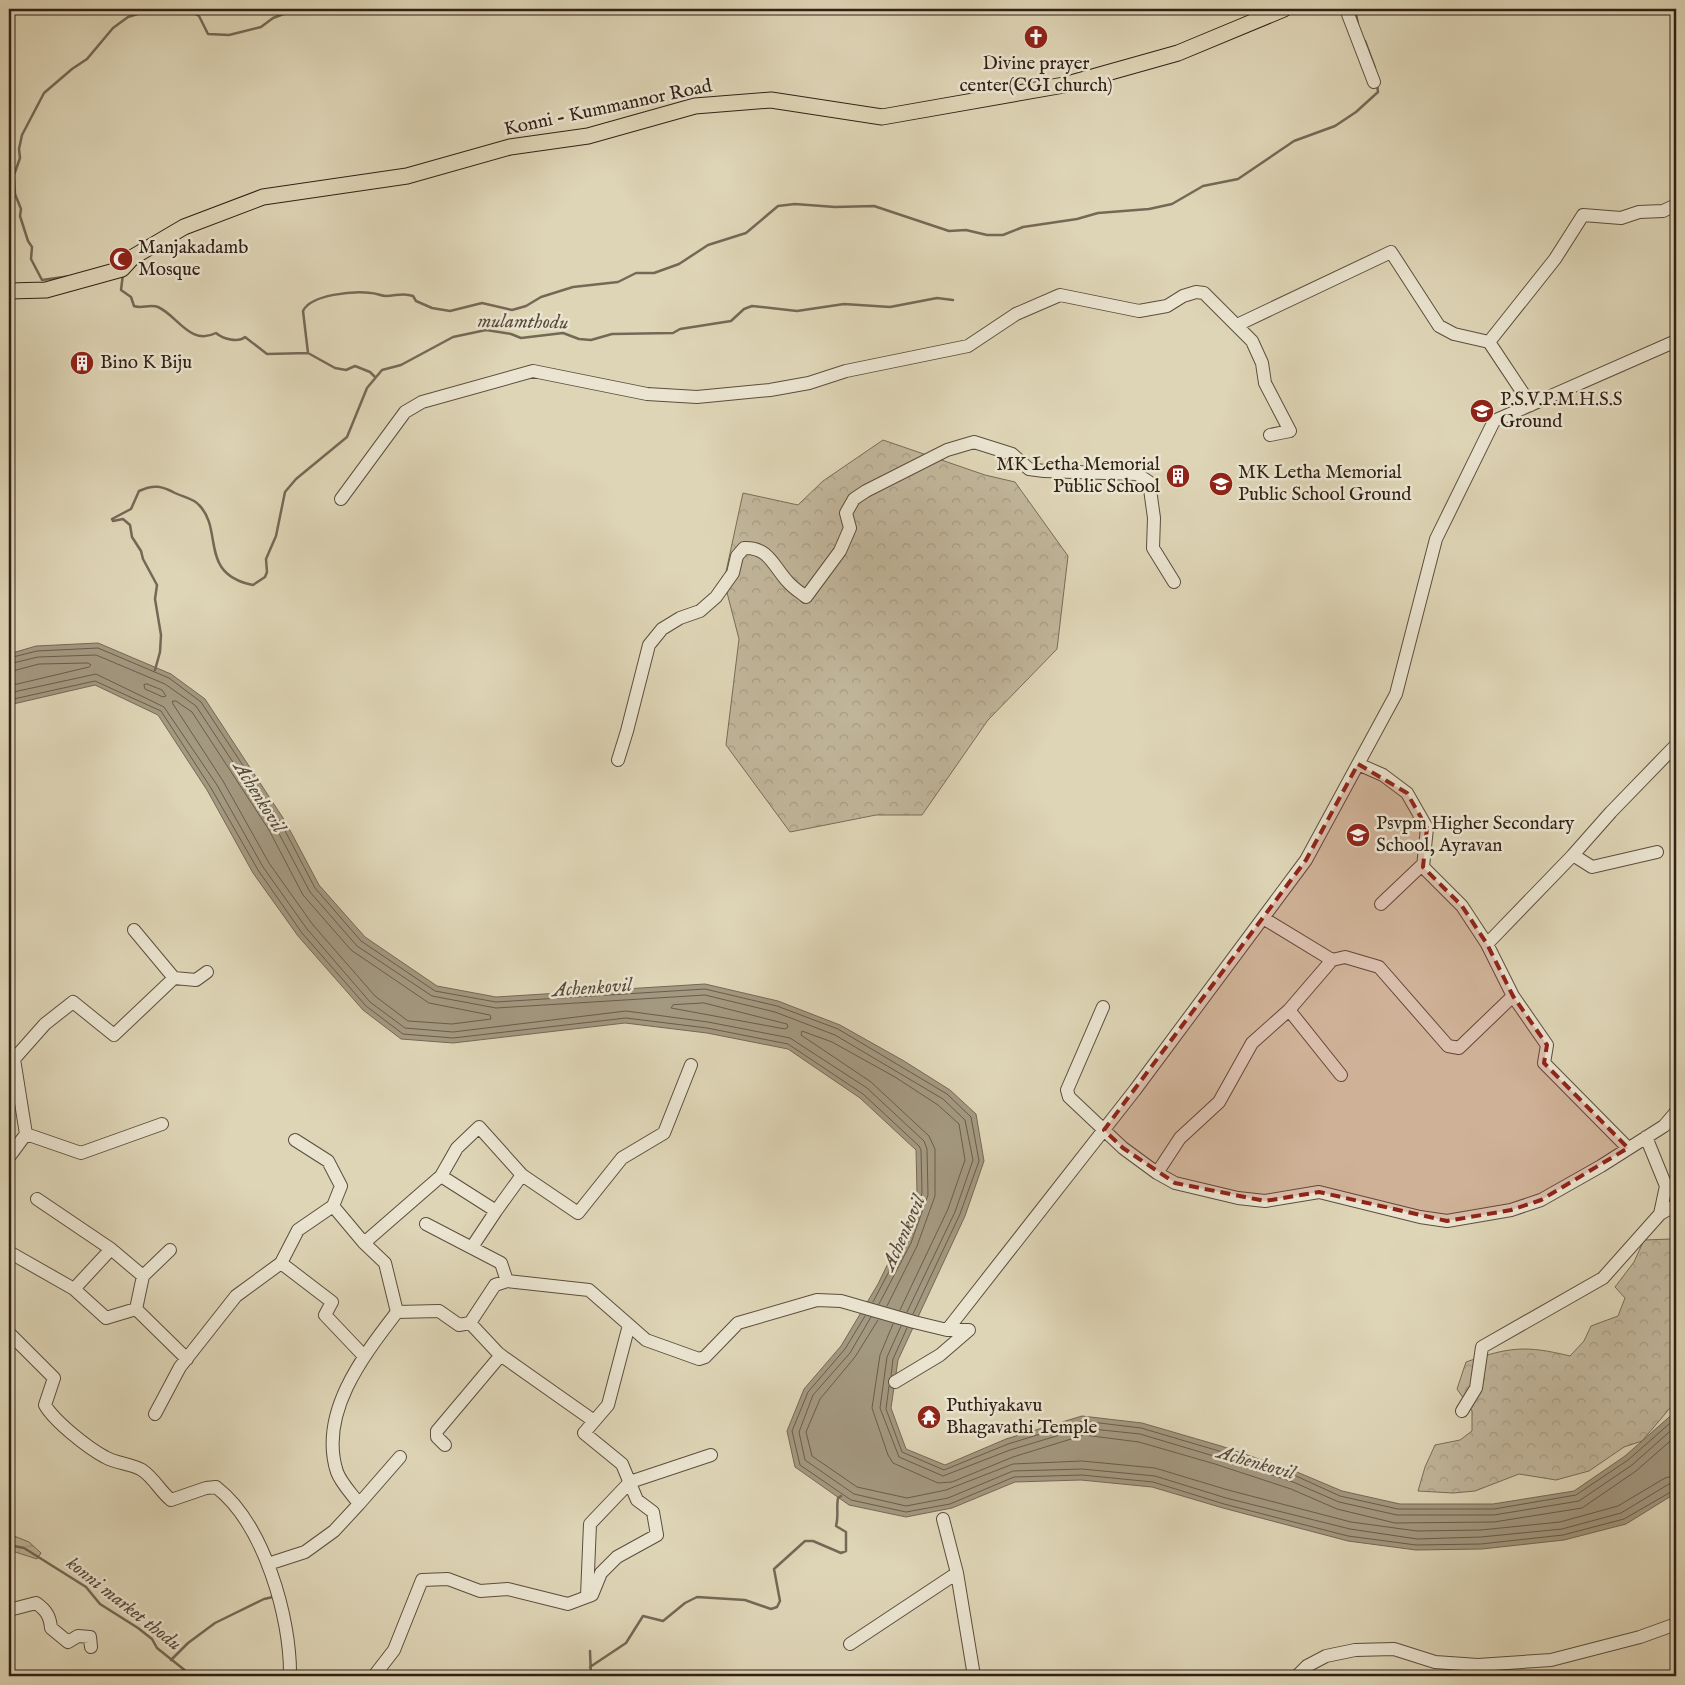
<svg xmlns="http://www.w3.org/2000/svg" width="1685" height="1685" font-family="'IM FELL English',serif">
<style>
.forest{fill:url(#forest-crowns);stroke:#796c58}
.wetland{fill:url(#wetland-marsh);stroke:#796c58}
.water{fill:#a39880;stroke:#756856}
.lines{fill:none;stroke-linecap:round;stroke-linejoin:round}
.shore{stroke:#6a5c4b;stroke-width:1}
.stream{stroke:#756856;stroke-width:2.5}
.minor-casing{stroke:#5c4e3e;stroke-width:14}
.major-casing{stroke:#312116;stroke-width:17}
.minor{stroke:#eae4d0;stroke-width:12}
.major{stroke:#ded5b6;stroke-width:15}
.marked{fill:#8f2418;fill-opacity:0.2;stroke:#8f2418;stroke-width:4;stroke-dasharray:10 6;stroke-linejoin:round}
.labels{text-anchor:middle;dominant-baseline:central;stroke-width:5;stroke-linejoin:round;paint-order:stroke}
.poi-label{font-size:19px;fill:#312116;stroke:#eae4d0;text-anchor:start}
.street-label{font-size:19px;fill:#312116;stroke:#eae4d0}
.water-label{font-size:20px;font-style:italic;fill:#594b3b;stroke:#eae4d0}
</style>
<defs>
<pattern id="forest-crowns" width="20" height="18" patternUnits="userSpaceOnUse" patternTransform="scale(1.25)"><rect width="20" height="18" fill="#c1b69b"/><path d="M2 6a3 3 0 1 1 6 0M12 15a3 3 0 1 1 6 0" fill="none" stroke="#a69c85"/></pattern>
<pattern id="wetland-marsh" width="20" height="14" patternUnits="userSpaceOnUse" patternTransform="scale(1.25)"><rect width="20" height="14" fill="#c1b69b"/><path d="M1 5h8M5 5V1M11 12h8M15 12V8" fill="none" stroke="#a69c85"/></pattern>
</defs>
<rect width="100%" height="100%" fill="#ded5b6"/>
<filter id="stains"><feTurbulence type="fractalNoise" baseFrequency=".004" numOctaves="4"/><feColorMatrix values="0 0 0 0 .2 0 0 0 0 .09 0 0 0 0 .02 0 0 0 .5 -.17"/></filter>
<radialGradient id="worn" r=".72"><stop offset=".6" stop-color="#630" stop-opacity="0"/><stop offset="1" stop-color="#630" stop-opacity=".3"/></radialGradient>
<path class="forest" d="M883,440L985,475L1015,482L1068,556L1057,649L988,720L922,815H876L790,832L726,745L739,639L724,581L743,493L798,505L823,481Z
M1671,1239L1676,1247V1401L1642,1441L1624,1447L1589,1471L1556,1480L1519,1474L1475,1491L1453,1493L1418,1491L1425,1467L1435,1445L1460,1440L1472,1431V1411L1457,1389L1466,1362C1509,1347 1525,1345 1570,1356L1584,1341L1591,1326L1618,1316L1625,1298L1615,1287L1634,1262L1644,1240Z"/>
<path class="wetland" d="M9,1534L29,1542L41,1553L37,1559L9,1550Z"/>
<path class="water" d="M98,643L171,674L205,699L285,821L319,885L365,937L437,986L496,997L705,984L778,1001L840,1025L904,1061L950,1090L976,1114L984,1161L965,1216L898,1360L891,1408L906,1449L945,1465L1006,1439L1082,1416L1142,1423L1221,1446L1297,1472L1342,1491L1400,1504H1493L1574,1491L1625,1456L1676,1411V1493L1626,1524L1564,1540L1482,1549L1416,1550L1348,1541L1223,1508L1152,1487L1081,1480L1015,1482L952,1508L906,1517L849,1505L795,1467L787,1431L804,1389L841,1346L878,1284L900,1239L917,1192L916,1150L860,1098L788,1049L707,1033L625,1023L453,1043L401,1039L363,1010L298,936L253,873L207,790L158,715L95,685L9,705V654L36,646Z"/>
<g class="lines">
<path class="shore" d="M9,658L37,651L98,648L169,678L201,702L281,823L315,888L361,941L435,991L496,1002L705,989L777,1006L838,1029L947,1094L971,1117L979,1161L960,1214L913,1314
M9,664L38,657L96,655L165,684L196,706L275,826L310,892L357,946L432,996L496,1008L705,995L775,1012L835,1035L943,1099L965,1120L973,1160L955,1212L907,1312
M9,672L39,664L88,663L91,665L89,667L9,686
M147,684L162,690L166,696L163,697L145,689L144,685Z
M9,693L96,674L164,707L217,785L263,867L307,929L370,1002L405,1028L453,1032L626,1011L708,1022L790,1038L867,1088L924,1141L927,1149L928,1195L911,1243L879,1304
M9,700L95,681L161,711L211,788L258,870L302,933L366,1006L403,1034L453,1038L626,1018L707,1028L788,1044L863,1094L919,1146L921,1150L922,1193L905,1241L873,1302
M173,701H176L192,712L269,830L303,895L351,950L429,1003L490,1015L491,1019L452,1024L408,1021L375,996L313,925L269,863L223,781L173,704Z
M704,1003L787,1024L788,1027L785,1029L671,1008L673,1005Z
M887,1306L917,1246L935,1196V1149L929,1136L871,1082L801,1035L802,1031L832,1042L895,1077L938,1105L959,1124L965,1160L948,1209L900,1310
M865,1316L845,1349L808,1392L792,1431L800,1465L851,1500L906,1512L950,1504L1014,1477L1082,1475L1153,1482L1224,1504L1348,1536L1416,1545L1481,1544L1563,1535L1624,1519L1676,1489
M871,1317L850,1353L813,1395L799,1432L805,1460L854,1494L906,1506L948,1498L1013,1471L1082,1469L1155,1476L1226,1498L1350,1529L1417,1539L1481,1537L1562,1529L1621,1513L1669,1484L1676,1483
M878,1320L855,1357L820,1399L806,1432L812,1456L857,1487L907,1498L946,1490L1013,1464L1082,1461L1155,1468L1228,1490L1351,1522L1417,1531L1481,1530L1560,1522L1618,1506L1665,1478L1676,1475
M893,1324L880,1355L872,1408L888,1455L893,1463L938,1483L952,1482L1013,1457L1084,1435L1139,1442L1215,1464L1291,1489L1337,1509L1395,1523L1494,1522L1582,1508L1636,1471L1676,1436
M901,1326L887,1357L880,1408L899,1457L943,1476L1010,1450L1083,1428L1140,1434L1217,1457L1293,1482L1339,1502L1397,1515H1494L1579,1501L1632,1465L1676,1426
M891,1376L893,1359L907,1328
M889,1386L886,1409L902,1452L944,1470L1008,1444L1083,1421L1141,1428L1219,1451L1296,1476L1340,1496L1398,1509H1494L1576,1495L1628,1460L1676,1418"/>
<path class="stream" d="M185,9L199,16L208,34L229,35L261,27L273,18L297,9
M1355,9L1358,24
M1365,41L1375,68
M123,274L121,290L131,297L134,306C141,309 150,304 158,307C178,316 190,346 216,333C223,339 238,343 245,337L267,354L308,353L335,368L346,370L355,366L370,372L375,377
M71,276L42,280L31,259L32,247L28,241L20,216L21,209L15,194L14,175L20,158L19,149L22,135L44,93L72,69L87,59L113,28L128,17L154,9
M308,353L303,311C311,294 354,291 371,293C376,293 381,296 386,296C396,296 403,292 413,296L416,301L432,308L450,311L482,303L512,310L526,306L541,297L573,287L618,282L636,273H654L679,264L708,245L746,233L778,206L795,204L835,207L874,206L949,231L966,230L987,235H1003L1023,227L1077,219L1098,213L1149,209L1172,204L1203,186L1238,179L1294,141L1335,126L1356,112L1378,92L1377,84
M113,521L112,519L131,509L139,491C154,484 162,486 175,493C183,497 193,498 199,505C224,530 198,574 253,585L265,577L267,572L266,559L276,536L285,492L296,479L347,437L367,388L382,370L401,365L453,337L486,330L511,334L521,338L563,333L579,339L591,340L612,334L673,333L680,329L731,321L744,309L752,306L797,311L844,304L890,307L937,298L953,300
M113,521L123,519L130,525L132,537L141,551L143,559L157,585L155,599L161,635L160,652L155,670
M9,1545L24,1548L86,1587L100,1604L138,1628L152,1639L157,1648L192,1676
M590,1651L591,1676
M171,1660L188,1643L215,1623L264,1599L273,1597
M590,1667L626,1643L643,1616L663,1621L685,1603L697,1597L745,1600L771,1609L777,1607L780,1601L774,1569L805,1541H813L841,1553L846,1551V1532L836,1526C839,1516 836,1508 838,1498L841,1496"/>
<g class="minor-casing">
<path id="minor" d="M1346,9L1374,82
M1237,325L1391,252L1439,326L1454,334L1489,342
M1531,405L1489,342L1555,259L1583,215L1621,218L1639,212L1663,211L1676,205
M341,499L405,412L422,402L533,371L647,394L697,397L770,390L809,383L846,371L968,346L1016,314L1060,295L1139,311L1167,306L1183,296L1196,292L1204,293L1252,341L1262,363L1265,383L1290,431L1270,435
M618,760L627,731L649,645L662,629L680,618L700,611L716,597L733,573L737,556L744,548C769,547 773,566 788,582C793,588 800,592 806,597L840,551L850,528L846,513L854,499L866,491L947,450L974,442L1012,454L1029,469L1044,471L1137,474L1149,482L1154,518L1153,548L1174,582
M1358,764L1383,775L1407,793L1427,828L1423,867L1462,906L1487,944L1513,996
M1573,855L1611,812L1676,745
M1381,904L1423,864
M1263,918L1332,960
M134,930L174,978
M1487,944L1573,855L1592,867L1657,852
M1103,1007L1067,1090L1069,1097L1123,1148L1157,1173L1175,1183L1238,1198L1265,1201L1319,1192L1420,1217L1447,1221L1511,1210L1541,1200L1601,1166L1664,1126L1676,1112
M1289,1010L1332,960L1345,957L1379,967L1448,1046L1459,1048L1513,996L1547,1045L1544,1063L1628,1148
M26,1134L14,1059L45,1024L73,1002L114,1035L174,978L196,980L207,972
M1646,1137L1666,1186L1660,1214L1676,1205
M295,1140L328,1161L341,1186L333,1206L364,1243
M9,1157L26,1134L81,1153L162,1124
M1157,1173L1180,1138L1219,1102L1252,1043L1289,1010L1341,1075
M522,1175L578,1213L622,1158L664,1133L691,1065
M441,1176L457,1148L479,1127L522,1175L496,1211
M37,1199L111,1249L74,1289
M426,1224L501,1263L507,1281
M111,1249L143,1276L136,1309
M9,1252L74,1289L106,1318L136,1309L187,1359
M281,1263L332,1302L325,1315L363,1355
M143,1276L170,1250
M397,1312L385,1263L364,1243L441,1176L496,1211L472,1247
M470,1323L495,1285L507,1281L589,1290L629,1325
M947,1330L1135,1090L1306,860L1396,694L1436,539L1494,421L1676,341
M9,1333L54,1378L45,1405C54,1421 88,1448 105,1457C117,1464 130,1463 142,1470C154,1478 160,1491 171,1500L206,1488L216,1487C264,1524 291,1618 290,1676
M1462,1411L1476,1388L1482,1347L1603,1278L1660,1214
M155,1414L180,1367L236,1296L281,1263L298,1230L333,1206
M445,1445L437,1437V1431L501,1355
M359,1504L400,1457
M943,1519L957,1573
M268,1564L305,1552L334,1531L359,1504C352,1494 341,1483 337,1472C318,1413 364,1355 397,1312L439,1311L459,1325L470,1323L499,1354L594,1421
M587,1596L590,1524L630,1482L711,1455
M9,1610L36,1603C46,1610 50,1616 51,1628L68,1642L78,1636L90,1637L91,1647
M850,1644L957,1573L974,1676
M374,1676L394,1650L422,1580L448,1579L480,1591L508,1589L568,1604L592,1595L601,1573L617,1557L657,1535L653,1512L637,1500L622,1464L584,1433L608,1405L629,1325L646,1340L699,1359L705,1357L738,1323L817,1300L841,1301L914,1322L947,1330H969L940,1355L895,1382
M1297,1676L1307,1666L1326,1656L1355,1650L1394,1649L1435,1662L1478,1665L1551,1660L1640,1637L1676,1624"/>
</g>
<g class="major-casing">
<path id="major" d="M9,291L46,290L122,269L133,257L184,227L263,197L407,176L510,147L588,136L695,106L771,100L882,117L1064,85L1178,53L1284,9"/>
</g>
<use href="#minor" class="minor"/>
<use href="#major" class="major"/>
</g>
<path class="marked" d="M1358,764L1407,793L1427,828L1423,867L1462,906L1487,944L1513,996L1547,1045L1544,1063L1628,1148L1541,1200L1511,1210L1447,1221L1319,1192L1265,1201L1175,1183L1123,1148L1104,1130L1306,860Z"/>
<defs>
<g id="church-disc" transform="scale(1.25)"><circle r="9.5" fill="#8f2418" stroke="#eae4d0"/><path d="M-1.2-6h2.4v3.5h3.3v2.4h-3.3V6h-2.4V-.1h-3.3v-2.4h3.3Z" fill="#fff"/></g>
<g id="mosque-disc" transform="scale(1.25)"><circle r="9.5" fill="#8f2418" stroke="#eae4d0"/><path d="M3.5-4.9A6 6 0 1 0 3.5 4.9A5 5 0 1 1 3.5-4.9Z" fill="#fff"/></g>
<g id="building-disc" transform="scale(1.25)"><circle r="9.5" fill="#8f2418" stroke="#eae4d0"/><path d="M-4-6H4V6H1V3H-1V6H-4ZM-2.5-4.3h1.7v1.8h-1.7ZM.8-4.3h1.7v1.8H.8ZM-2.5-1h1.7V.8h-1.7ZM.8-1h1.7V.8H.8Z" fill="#fff"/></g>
<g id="school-disc" transform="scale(1.25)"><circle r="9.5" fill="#8f2418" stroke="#eae4d0"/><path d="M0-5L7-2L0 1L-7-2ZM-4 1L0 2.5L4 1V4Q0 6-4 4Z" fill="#fff"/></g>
<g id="temple-disc" transform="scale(1.25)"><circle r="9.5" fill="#8f2418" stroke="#eae4d0"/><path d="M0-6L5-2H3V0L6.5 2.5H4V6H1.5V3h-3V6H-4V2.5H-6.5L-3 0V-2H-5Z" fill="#fff"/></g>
</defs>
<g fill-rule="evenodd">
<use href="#church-disc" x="1036" y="37"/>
<use href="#mosque-disc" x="121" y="259"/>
<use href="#building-disc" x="82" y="363"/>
<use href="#school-disc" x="1482" y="411"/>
<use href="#building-disc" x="1178" y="476"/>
<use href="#school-disc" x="1221" y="484"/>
<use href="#school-disc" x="1358" y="835"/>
<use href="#temple-disc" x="929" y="1417"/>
</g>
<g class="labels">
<g class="poi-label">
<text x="1036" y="64" text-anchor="middle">Divine prayer<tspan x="1036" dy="22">center(CGI church)</tspan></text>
<text x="138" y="248">Manjakadamb<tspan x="138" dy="22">Mosque</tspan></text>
<text x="100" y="363">Bino K Biju</text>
<text x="1500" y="400">P.S.V.P.M.H.S.S<tspan x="1500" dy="22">Ground</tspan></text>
<text x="1160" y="465" text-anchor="end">MK Letha Memorial<tspan x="1160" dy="22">Public School</tspan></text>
<text x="1238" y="473">MK Letha Memorial<tspan x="1238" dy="22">Public School Ground</tspan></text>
<text x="1376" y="824">Psvpm Higher Secondary<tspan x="1376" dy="22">School, Ayravan</tspan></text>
<text x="946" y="1406">Puthiyakavu<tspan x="946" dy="22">Bhagavathi Temple</tspan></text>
</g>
<g class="street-label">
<text transform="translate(608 108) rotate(-12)">Konni - Kummannor Road</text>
</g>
<g class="water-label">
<text transform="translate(523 322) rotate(1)">mulamthodu</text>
<text transform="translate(259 797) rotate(58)">Achenkovil</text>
<text transform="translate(592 988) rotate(-4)">Achenkovil</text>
<text transform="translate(904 1233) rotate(-66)">Achenkovil</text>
<text transform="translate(1256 1463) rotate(16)">Achenkovil</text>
<text transform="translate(124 1604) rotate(38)">konni market thodu</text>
</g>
</g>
<rect width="1685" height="1685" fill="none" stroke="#ded5b6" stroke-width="30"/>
<rect x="10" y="10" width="1665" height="1665" fill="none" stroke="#312116" stroke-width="2.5"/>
<rect x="15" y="15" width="1655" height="1655" fill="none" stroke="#312116"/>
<rect width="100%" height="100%" filter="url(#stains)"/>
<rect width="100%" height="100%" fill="url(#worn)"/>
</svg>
